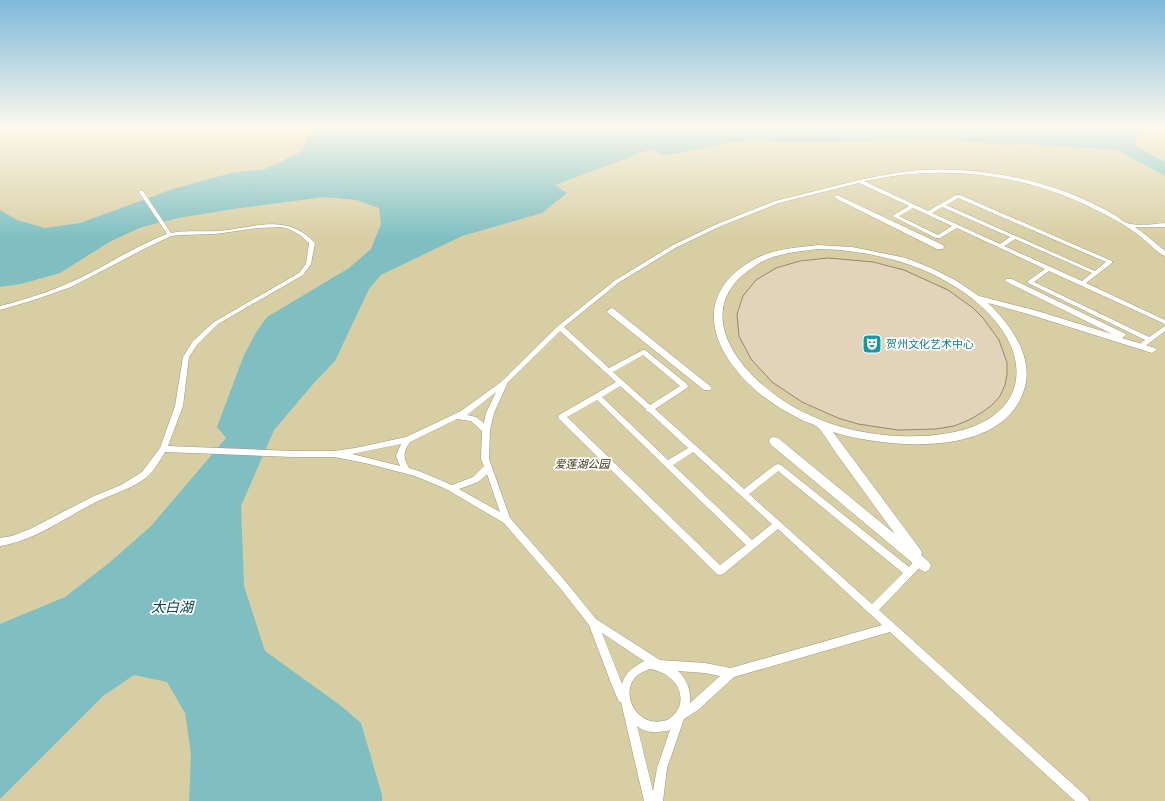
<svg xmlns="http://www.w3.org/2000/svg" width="1165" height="801" font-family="'Roboto Serif','Noto Sans SC',serif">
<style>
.green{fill:#d8cea3}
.water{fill:#7fbfc1}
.building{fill:#e2d3bb;stroke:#958771}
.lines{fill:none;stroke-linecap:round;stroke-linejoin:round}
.service-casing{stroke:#9e987f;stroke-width:1}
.pedestrian-casing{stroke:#9e987f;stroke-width:1}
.service{fill:#fff;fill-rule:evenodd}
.pedestrian{fill:#fff;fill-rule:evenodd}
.labels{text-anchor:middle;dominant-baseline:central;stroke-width:3.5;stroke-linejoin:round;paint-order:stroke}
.culture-label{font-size:11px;fill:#0d838f;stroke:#fff;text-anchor:start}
.park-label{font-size:11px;font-style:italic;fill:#3d340c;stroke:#fff}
.near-water-label{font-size:14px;font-style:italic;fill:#094648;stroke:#fff}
</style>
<rect width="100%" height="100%" fill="#f8f2d6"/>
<path class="green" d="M0,127H1165V801H0Z"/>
<path class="water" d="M323,127H1151L1136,136L1135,146L1165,162V176L1117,150L1024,144L1006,145L953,140L782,142L757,140L734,142L664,156L651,149L555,185L567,193L542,213L462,236L381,275L369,289L335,361L314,383L274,430L241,506L244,586L265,651L340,705L361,723L382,795V801H189L191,754L185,713L167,682L134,675L103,696L0,799V624L65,597L109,563L151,526L226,438L217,427L244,355L257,331L267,317L349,268L371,249L381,224L379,208L357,200L324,197L240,208L178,218L142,227L111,241L60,273L21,284L0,287V210L17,220L45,228L80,223L173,189L231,173L265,169L297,154L304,149L308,136L313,131Z"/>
<path class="building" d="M828,258L873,262L904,270L948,290L973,308L983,318L999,340L1007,363V374L1005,385L1000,396L992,405L981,413L969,420L954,426L936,429L898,430L858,424L838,418L802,402L772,382L751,359L739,336L737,314L743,296L756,280L776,268L800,261Z"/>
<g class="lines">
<g class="service-casing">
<path id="service" d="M919,170C970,167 1020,175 1069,193C1084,199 1099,206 1113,214C1118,217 1126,224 1131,224C1142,226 1154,224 1165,223V227H1135L1146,235L1165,251V256C1156,252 1149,243 1141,237C1131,229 1120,222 1108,216C1031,174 949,163 864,181L928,211L956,195H960L1112,261V263L1086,283L1165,320V324L1049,271L1034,282L1149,337L1165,326V331L1144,347H1140L1139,345L1145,340L1028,283V281L1045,269L957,228L940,238H936L892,216L909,206L859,183L779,203L721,226L677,247L618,283L564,327L609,368L643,350H645L687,384L688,386L687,388L655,409L744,489L775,465L778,464L781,465L909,567L917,558L920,557L923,558L924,561L923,564L879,610L1087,797L1089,801H1075L890,632L734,677L698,710L684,719L667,768L663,801H644L621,702H619L611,683L589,625L560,588L504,523L446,489L415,476L365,463L334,457H293L165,452C160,460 154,471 147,477C133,488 116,493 100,500C67,516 37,540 0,546V538L12,536L30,529L94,496L121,485L142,472L160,448L175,406L183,357L193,341L214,322L299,273L306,264L309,243L300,235L289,229L281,227L258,228L215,234L182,235L171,236L144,249L71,287L37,299L0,310V306C31,298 61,288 90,273C115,260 140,244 167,234L139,192V191H143L171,233C187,230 203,232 218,231C253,228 287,212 315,243L311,264L303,275L218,324L197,345L189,357L183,406L168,446L293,451H334L355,448L406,437L461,411L501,382L558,326L614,281L673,245L717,224L775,201L859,180L895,173ZM958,198L1106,262L1095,271L946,205ZM942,207L1010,237L1000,244L932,213ZM913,208L952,226L938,235L899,216ZM1015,239L1092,273L1082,281L1004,246ZM560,331L616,382L559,415L558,417L559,419L717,574L720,575L723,574L778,529L882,625L731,668L705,663L660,660L596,619L566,582L510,518L489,459L490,430L494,413L508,382ZM643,355L680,386L650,405L613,372ZM620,386L646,409V411L649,412L688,448L668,460L602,397ZM496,392L486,413L484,423L476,417L467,415ZM597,400L746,545L720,565L567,417ZM457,419L471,421L482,431L481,459L484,466L473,477L452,485L419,471L409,468C403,458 403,452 410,442ZM401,444L396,456L400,466L352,454ZM693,452L772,524L752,540L673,465ZM778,471L903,573L872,604L749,494ZM487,474L500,512L459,489L478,482ZM602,633L644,661C634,667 625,672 622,684ZM650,669C668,672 686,687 679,707C676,714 670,720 663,721C636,727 618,691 638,675C641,672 646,671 650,669ZM678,671L705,673L720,676L690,703C691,691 687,679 678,671ZM637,726C647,734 658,733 670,730L657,768L653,791Z"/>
</g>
<g class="pedestrian-casing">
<path id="pedestrian" d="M837,195L943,245L944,247L943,249H937L835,198V196Z
M817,245L852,247L906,258L931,268L955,280L979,296L1034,310L1112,334L1005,281L1006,279H1012L1124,333L1126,335L1122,338L1155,348L1157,350L1152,353L1028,314L988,303C1008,322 1031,352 1026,382C1011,460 888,449 833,432L920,549L922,553L921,555L929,562L931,566L929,570L925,572L921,570L770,444L769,441L770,438L774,437L778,438L895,534C875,507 856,480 836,453C831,446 823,431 816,426C811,423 805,422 800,419C782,410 764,399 750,385C708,345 695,293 753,260C771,249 796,248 817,245ZM817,249C827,250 838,249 848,251C883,255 919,265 949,283C1043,337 1044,432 920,436C876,438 830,428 792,406C739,375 685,308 758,264C775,253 798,252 817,249Z
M611,308L614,309L710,386L712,388L710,390H704L608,313L607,311Z"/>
</g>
<use href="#service" class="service"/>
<use href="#pedestrian" class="pedestrian"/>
</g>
<linearGradient id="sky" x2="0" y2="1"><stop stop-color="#7eb8d8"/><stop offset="0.53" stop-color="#fcf9ed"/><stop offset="1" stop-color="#fcf9ed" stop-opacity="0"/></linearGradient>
<rect width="1165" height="239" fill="url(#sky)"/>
<defs>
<g id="theatre-square" transform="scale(1)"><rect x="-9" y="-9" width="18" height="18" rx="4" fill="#0f9aa8" stroke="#fff"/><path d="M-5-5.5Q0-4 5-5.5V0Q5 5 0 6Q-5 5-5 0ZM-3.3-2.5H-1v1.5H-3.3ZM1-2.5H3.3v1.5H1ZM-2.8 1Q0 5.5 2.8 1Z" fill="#fff"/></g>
</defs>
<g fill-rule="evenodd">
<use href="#theatre-square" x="872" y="344"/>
</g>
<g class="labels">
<g class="culture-label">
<text x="886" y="344">贺州文化艺术中心</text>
</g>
<g class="park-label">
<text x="582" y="464">爱莲湖公园</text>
</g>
<g class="near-water-label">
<text x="172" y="607">太白湖</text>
</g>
</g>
</svg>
